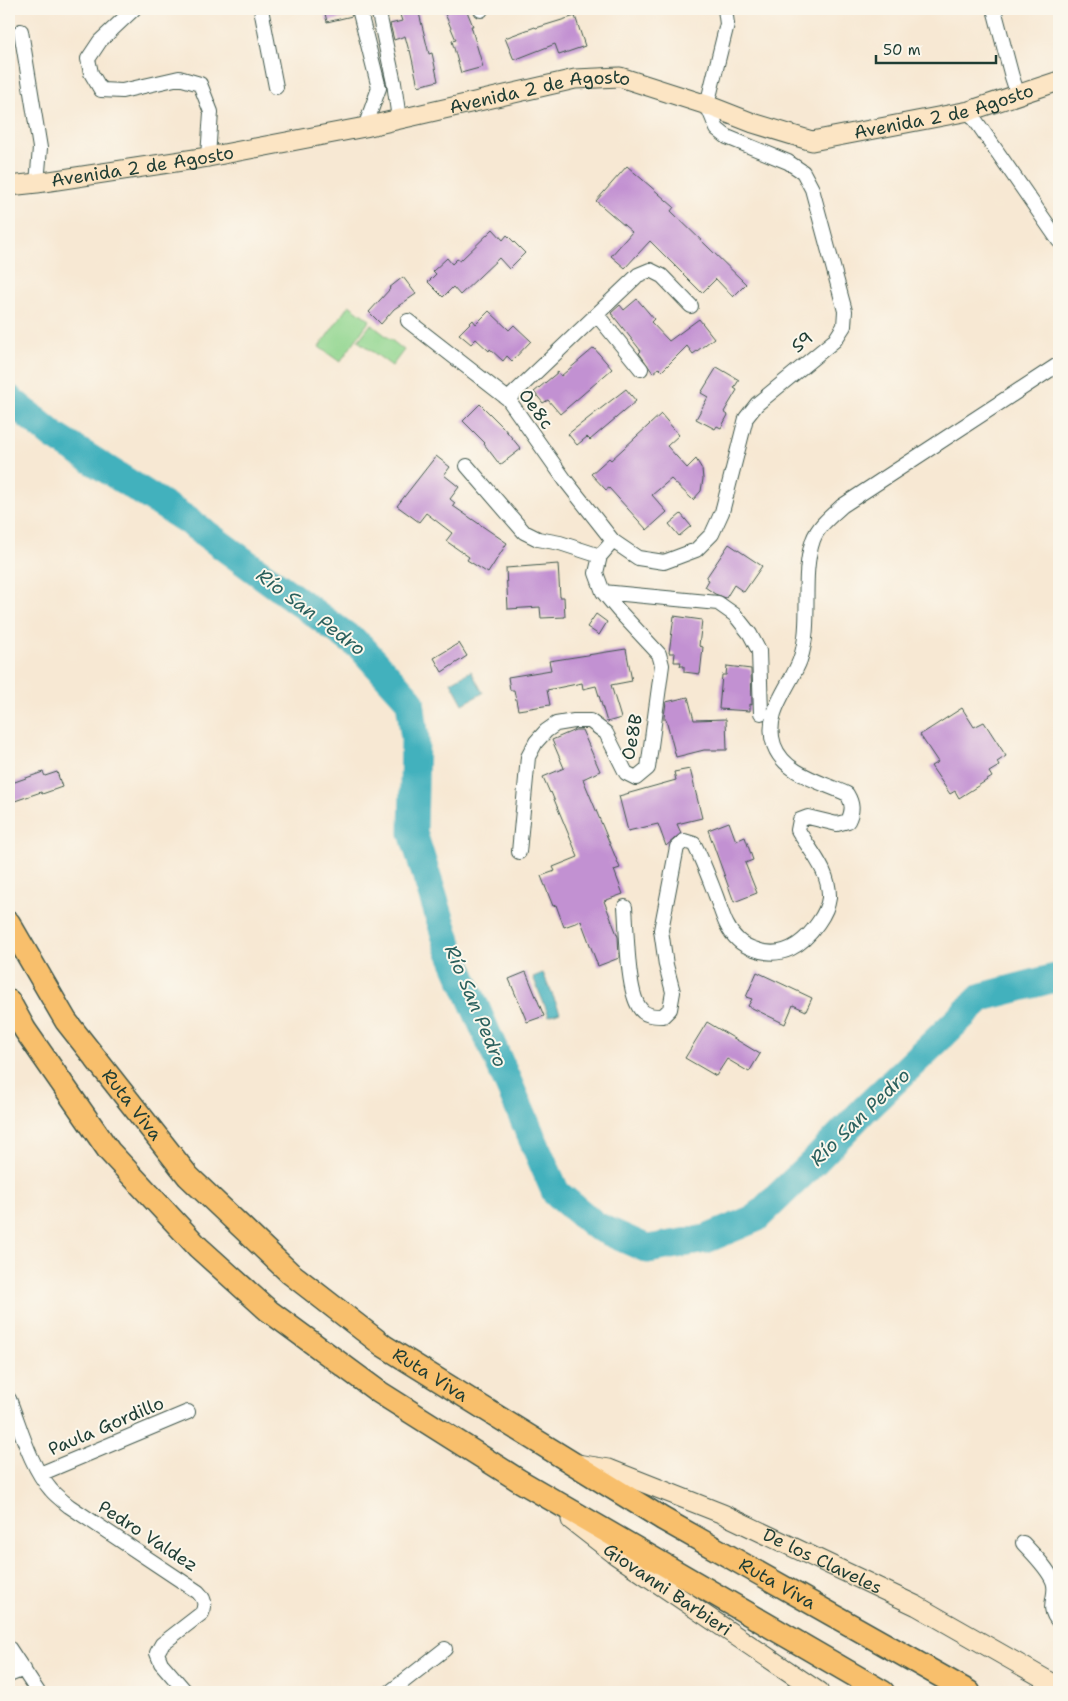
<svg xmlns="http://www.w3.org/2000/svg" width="1068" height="1701" font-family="'Shantell Sans',sans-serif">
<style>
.green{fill:#90d58e;stroke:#588961}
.water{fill:#42b1bd;stroke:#307778}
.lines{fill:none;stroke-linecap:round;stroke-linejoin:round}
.river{stroke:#42b1bd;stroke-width:29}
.building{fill:#c291d2}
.minor-casing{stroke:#3f574c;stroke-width:16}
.secondary-casing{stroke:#3f574c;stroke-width:21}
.trunk-casing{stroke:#3f574c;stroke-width:25}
.minor{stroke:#fff;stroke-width:14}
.secondary{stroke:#fce5c4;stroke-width:19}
.trunk{stroke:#f8bf6c;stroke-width:22}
.labels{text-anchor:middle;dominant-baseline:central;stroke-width:4;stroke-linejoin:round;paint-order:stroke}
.street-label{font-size:18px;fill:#1f3d34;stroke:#fbf7ec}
.water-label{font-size:19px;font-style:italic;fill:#2a605d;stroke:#fbf7ec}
</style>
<rect width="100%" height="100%" fill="#fbf7ec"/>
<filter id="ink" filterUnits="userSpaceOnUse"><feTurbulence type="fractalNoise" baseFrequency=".02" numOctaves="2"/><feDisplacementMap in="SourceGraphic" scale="10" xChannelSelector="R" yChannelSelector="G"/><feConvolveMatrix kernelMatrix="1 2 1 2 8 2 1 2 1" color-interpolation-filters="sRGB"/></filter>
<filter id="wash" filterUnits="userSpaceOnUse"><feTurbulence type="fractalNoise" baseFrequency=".0096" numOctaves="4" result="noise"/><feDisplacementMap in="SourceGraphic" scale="20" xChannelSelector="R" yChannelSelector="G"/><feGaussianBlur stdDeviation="1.12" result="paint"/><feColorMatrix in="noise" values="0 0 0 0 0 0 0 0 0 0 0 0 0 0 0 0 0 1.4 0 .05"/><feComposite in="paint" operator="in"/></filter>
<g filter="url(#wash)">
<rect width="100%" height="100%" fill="#f7e8d3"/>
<path class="green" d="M349,305L370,320L340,362L319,347Z
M371,324L404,350L392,366L358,341Z"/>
<path class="water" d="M471,671L483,693L463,704L451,682Z
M543,973L560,1012L549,1016L533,977Z"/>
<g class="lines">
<path class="river" d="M9,399L54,436L187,520L361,647L410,701L415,739L413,833L449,947L556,1193L596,1226L648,1249L706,1239L756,1218L816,1160L864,1110L982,997L1055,978H1059"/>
</g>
<g id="blocks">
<path class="building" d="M324,9H350L352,16L327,22Z
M398,9H418L429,54L432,53L438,81L418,86L410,50L409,51L405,36L394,40L390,24L402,21Z
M443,9H466L473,26H471L483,67L461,73L452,41L456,40Z
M575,16L585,46L559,55L555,44L514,60L505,38L535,27L536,28Z
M627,166L674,207L671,211L746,284L733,297L716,279L702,293L650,241L625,268L611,256L632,232L596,201Z
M493,229L503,240L507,235L525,253L509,269L499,258L460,295L453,287L443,297L428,282L436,274L433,271L447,258L452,264L457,259L460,261Z
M403,277L416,294L394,309L381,324L369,312L390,289L389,288Z
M637,299L654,319L651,322L669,341L699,319L714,338L693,354L687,346L662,371L659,368L653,373L639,353L641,351L611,313L620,305L624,310Z
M489,311L509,330L514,325L531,341L512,361L507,356L503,361L490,349L489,351L476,339L471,344L459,334L473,320L476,324Z
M594,348L612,369L560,414L548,400L543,403L534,392L558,372L561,376Z
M717,367L739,380L734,388L737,390L724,412L728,415L721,428L717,426L715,429L696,419L708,397L701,393Z
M626,389L636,401L590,440L587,437L577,445L568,434Z
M480,404L503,427L521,449L500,465L484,444L485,443L463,421Z
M661,414L679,435L667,446L687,468L696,459L702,469L703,479L701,491L693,500L671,479L652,495L667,512L647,530L609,488L606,490L591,474L609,458L611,460Z
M436,456L450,467L444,475L459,487L450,499L455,503L453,506L507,543L488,573L467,560L469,557L446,541L452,533L426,513L419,522L397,506Z
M681,514L691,526L679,536L669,524Z
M729,544L762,566L744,592L734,585L726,598L715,594L705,587L709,580L706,578Z
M558,564L560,597H564L565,617L541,618L540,607L508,609L506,568Z
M596,614L607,622L599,635L587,627Z
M674,616L702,620L699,646L703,647L700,674L684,672V666H680L681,662H674L675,653H669Z
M459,643L467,656L442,672L434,658Z
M626,649L632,681L611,685L621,718L607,722L596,686L583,689L582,683L547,690L550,705L518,710L514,690H510L508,677L551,670L549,661Z
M727,666L751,669L752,705L750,704V711L719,709L722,675H726Z
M688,697L694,720L726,719L727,750H704L676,757L666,719H664V717L666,702Z
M962,708L974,727L984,722L1006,756L997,762L999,766L989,772L992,777L959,798L955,791L950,794L931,766L938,762L920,735Z
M575,730H582L600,771L583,779L620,868L614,870L623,894L604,901L618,937L619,958L598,966L581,921L564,927L556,905L553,906L541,876L555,871L553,867L578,857L551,792L550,793L543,777L564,768L552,740Z
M690,769L702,818L677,824L681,833L666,846L658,824L628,831L619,796L676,780L674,772Z
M43,772L45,776L57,772L62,787L42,794L41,792L12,802L9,793V784Z
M729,822L736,841L745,837L753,860L745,863L757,893L734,902L708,830Z
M526,972L544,1016L527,1022L509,979Z
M757,972L812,998L806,1011L793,1005L785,1024L748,1006L752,999L746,997Z
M707,1022L760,1054L749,1072L727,1059L716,1076L685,1058Z"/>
</g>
</g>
<g filter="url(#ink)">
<use href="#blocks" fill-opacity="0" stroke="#3f574c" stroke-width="1"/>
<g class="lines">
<g class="minor-casing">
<path id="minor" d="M134,9L100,41L88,59L91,73L101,90L122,91L179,78L200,84L211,112L208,157
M261,9L276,87
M359,9L379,88L365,127
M378,9L394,83L399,119
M481,9V10
M994,9L1012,77L1018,95
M21,31L40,148L37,183
M969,111L1059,241
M597,315L641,369
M408,321L508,399L565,480L613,541L638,558L664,562L696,550L712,534L722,512L746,418L757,404L835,340L844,326L845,311L812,189L803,172L788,162L727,137L717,129L707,105L727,24L725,9
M508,399L638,275L650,270L662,276L691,306
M467,466L524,532L538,539L560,543L600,556
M603,592L718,603L735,615L750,634L759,651L761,713
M519,852L528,757L536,742L546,731L556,724L574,721H590L606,733L626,773L636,778L648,768L662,665L659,654L619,611L603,592L596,573L600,556L613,541
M625,907C627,931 627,989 639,1007C644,1016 654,1016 663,1016L670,1009L673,992L666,965L661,930L677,847L684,841L694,844C703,861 709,878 716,896C722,912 725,928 738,940C743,945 748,947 754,949C782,960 803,945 818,923C823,916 828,906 829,898C830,871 810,851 798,830L800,820L808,817L837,824L848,821C853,811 853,804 847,794C822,782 784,774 774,745C763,713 790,687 800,660C813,622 800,578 813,540C818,526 831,516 842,506L1059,364
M9,1399C21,1429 30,1466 51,1490C56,1496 63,1501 69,1506L198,1592C205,1599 206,1605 202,1613L162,1644L157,1653L161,1663L186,1692
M40,1474L188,1412
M1023,1543C1033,1554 1047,1567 1053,1581C1059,1596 1044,1606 1059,1622
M9,1648L38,1692
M9,1675L24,1669
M390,1692L445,1649"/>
</g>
<g class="secondary-casing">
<g id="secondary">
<path id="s1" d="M9,186L37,183L208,157L365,127L575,79L620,77L707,105L753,123L812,141L969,111L1059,81"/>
<path id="s2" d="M577,1464L609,1469L723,1514L917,1606L1059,1687"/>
<path id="s3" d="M571,1520L616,1555L819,1692"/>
</g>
</g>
<g class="trunk-casing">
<g id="trunk">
<path id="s4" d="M9,923L66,1021L188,1176L290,1273L384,1346L498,1417L663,1519L969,1692"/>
<path d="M9,1001L25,1030L109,1151L198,1247L269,1311L379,1392L520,1481L883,1692"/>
</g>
</g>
<use href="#minor" class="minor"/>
<use href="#secondary" class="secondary"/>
<use href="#trunk" class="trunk"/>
</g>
</g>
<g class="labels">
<g class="street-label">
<text stroke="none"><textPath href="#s1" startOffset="540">Avenida 2 de Agosto</textPath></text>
<text stroke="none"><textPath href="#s1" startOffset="959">Avenida 2 de Agosto</textPath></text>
<text stroke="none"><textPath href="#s1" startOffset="135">Avenida 2 de Agosto</textPath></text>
<text transform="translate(802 342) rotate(-39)">S9</text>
<text transform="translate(536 409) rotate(54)">Oe8c</text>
<text transform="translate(632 737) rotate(-79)">Oe8B</text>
<text stroke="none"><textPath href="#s4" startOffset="220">Ruta Viva</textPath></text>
<text stroke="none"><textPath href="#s4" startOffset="625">Ruta Viva</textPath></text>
<text transform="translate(106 1426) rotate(-23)">Paula Gordillo</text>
<text transform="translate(148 1536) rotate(33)">Pedro Valdez</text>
<text stroke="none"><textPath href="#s2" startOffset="265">De los Claveles</textPath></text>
<text stroke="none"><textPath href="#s4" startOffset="1030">Ruta Viva</textPath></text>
<text stroke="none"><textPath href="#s3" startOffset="119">Giovanni Barbieri</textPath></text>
</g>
<g class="water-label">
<text transform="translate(311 612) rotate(37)">Río San Pedro</text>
<text transform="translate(476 1006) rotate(67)">Río San Pedro</text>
<text transform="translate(860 1117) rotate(-44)">Río San Pedro</text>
</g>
</g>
<rect width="1068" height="1701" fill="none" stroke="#fbf7ec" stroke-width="30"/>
<path d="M876 55v8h120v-8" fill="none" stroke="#1f3d34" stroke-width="2.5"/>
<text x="883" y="55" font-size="15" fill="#1f3d34" stroke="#fbf7ec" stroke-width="4" paint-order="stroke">50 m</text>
</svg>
